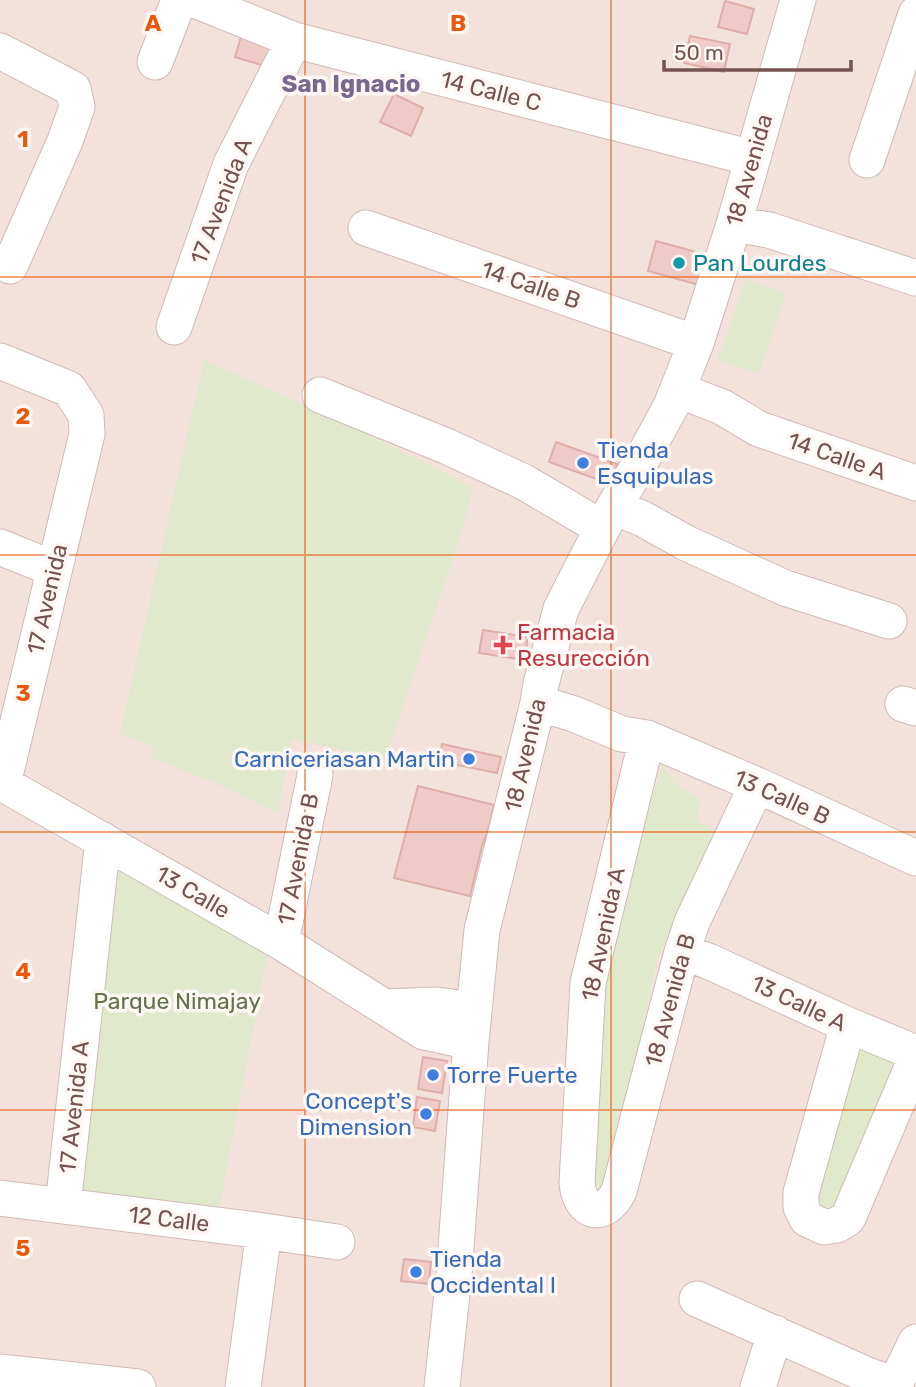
<svg xmlns="http://www.w3.org/2000/svg" width="916" height="1387" font-family="Rubik,sans-serif">
<style>
.residential{fill:#f3e2dc}
.green{fill:#e0e9cc}
.building{fill:#efcbc7;stroke:#e0aea8;stroke-width:2}
.lines{fill:none;stroke-linecap:round;stroke-linejoin:round}
.minor-casing{stroke:#d0bab5;stroke-width:37}
.minor{stroke:#fff;stroke-width:35}
.grid{fill:none;stroke:#e8590c;stroke-width:2;stroke-opacity:0.55}
.culture-dot{fill:#0f9aa8;stroke:#fef7f4;stroke-width:2.5}
.shop-dot{fill:#3f7fe0;stroke:#fef7f4;stroke-width:2.5}
.health-dot{fill:#e0444e;stroke:#fef7f4;stroke-width:2.5}
.labels{text-anchor:middle;dominant-baseline:central;stroke-width:7;stroke-linejoin:round;paint-order:stroke}
.street-label{font-size:23px;fill:#765351;stroke:#fef7f4}
.culture-label{font-size:23px;fill:#0d838f;stroke:#fef7f4;text-anchor:start}
.shop-label{font-size:23px;fill:#366cbe;stroke:#fef7f4;text-anchor:start}
.health-label{font-size:23px;fill:#be3a42;stroke:#fef7f4;text-anchor:start}
.park-label{font-size:23px;fill:#617446;stroke:#fef7f4}
.neighbourhood-label{font-size:24px;font-weight:bold;fill:#796991;stroke:#fef7f4}
.grid-label{font-size:23px;text-anchor:middle;font-weight:bold;fill:#e8590c;stroke:#fef7f4;stroke-width:7;stroke-linejoin:round;paint-order:stroke}
</style>
<rect width="100%" height="100%" fill="#fcf2ed"/>
<path class="residential" d="M0,0H916V1387H0Z"/>
<path class="green" d="M745,280L786,293L759,373L717,360Z
M204,360C295,400 385,441 473,488L455,554L385,759L291,739L278,814L222,786L151,758L154,748L120,733Z
M662,764L676,784L701,799L697,820L716,831L657,960L608,1193L585,1185L601,979Z
M110,861L268,952L219,1208L220,1216L78,1196Z
M857,1045L898,1063L839,1204L824,1208L814,1202Z"/>
<path class="building" d="M725,1L754,9L747,34L718,27Z
M244,27L277,38L268,67L235,57Z
M690,36L730,44L724,72L684,63Z
M394,94L423,108L411,136L380,122Z
M656,241L711,256L703,286L648,271Z
M556,442L617,464L610,484L549,462Z
M483,630L528,637L524,660L479,653Z
M442,744L501,757L497,773L438,761Z
M418,786L494,805L489,827L482,846L470,896L394,878Z
M423,1057L447,1061L442,1093L418,1089Z
M417,1097L440,1101L435,1131L413,1127Z
M404,1259L431,1262L429,1284L401,1281Z"/>
<g class="lines">
<g class="minor-casing">
<path id="minor" d="M195,0L294,40L752,158
M0,51L73,89L77,107L65,141L10,266
M155,62L179,0
M867,160L916,14
M734,224L769,230L916,278
M366,228L696,343
M174,327L231,164L294,40
M0,361L69,389L86,415L87,434L3,784
M678,390L722,407L759,429L916,483
M320,395L446,446L524,482L602,528
M614,507L643,519L686,543L785,588L889,621
M0,547L54,569
M538,703L574,714L622,734L647,738L757,785L916,858
M903,704L916,708
M647,738L588,983L577,1183C580,1215 605,1219 619,1191L682,952L692,922L757,785
M0,782L281,942L424,1032L471,1042
M281,942L315,775
M682,952L708,961L848,1025L916,1053
M384,1007L437,1005L474,1010
M848,1025L801,1193V1207L807,1219L824,1227L837,1225L848,1218L916,1058
M0,1198L264,1231L337,1242
M63,1206L103,840
M697,1299L867,1375L895,1385
M0,1372L138,1387
M243,1387L264,1231
M442,1387L454,1275L471,1042L482,930L538,703L541,684L561,609L609,515L639,465L671,406L696,343L734,224L798,0
M758,1387L775,1333
M894,1387L916,1342"/>
</g>
<use href="#minor" class="minor"/>
</g>
<path class="grid" d="M305,0V1387M611,0V1387M0,277H916M0,555H916M0,832H916M0,1110H916"/>
<circle class="culture-dot" cx="679" cy="263" r="7"/>
<g class="shop-dot">
<circle cx="583" cy="463" r="7"/>
<circle cx="469" cy="759" r="7"/>
<circle cx="433" cy="1075" r="7"/>
<circle cx="426" cy="1114" r="7"/>
<circle cx="416" cy="1272" r="7"/>
</g>
<path class="health-dot" d="M499.5 634.5h7v7h7v7h-7v7h-7v-7h-7v-7h7z"/>
<g class="labels">
<g class="street-label">
<text transform="translate(491 91) rotate(14)">14 Calle C</text>
<text transform="translate(749 170) rotate(-74)">18 Avenida</text>
<text transform="translate(221 201) rotate(-69)">17 Avenida A</text>
<text transform="translate(531 285) rotate(19)">14 Calle B</text>
<text transform="translate(837 456) rotate(19)">14 Calle A</text>
<text transform="translate(47 599) rotate(-77)">17 Avenida</text>
<text transform="translate(525 755) rotate(-77)">18 Avenida</text>
<text transform="translate(782 797) rotate(24)">13 Calle B</text>
<text transform="translate(298 859) rotate(-79)">17 Avenida B</text>
<text transform="translate(193 892) rotate(30)">13 Calle</text>
<text transform="translate(603 934) rotate(-78)">18 Avenida A</text>
<text transform="translate(670 1000) rotate(-75)">18 Avenida B</text>
<text transform="translate(799 1003) rotate(25)">13 Calle A</text>
<text transform="translate(74 1107) rotate(-84)">17 Avenida A</text>
<text transform="translate(169 1219) rotate(7)">12 Calle</text>
</g>
<g class="culture-label">
<text x="693" y="263">Pan Lourdes</text>
</g>
<g class="shop-label">
<text x="597" y="450">Tienda<tspan x="597" dy="26">Esquipulas</tspan></text>
<text x="455" y="759" text-anchor="end">Carniceriasan Martin</text>
<text x="447" y="1075">Torre Fuerte</text>
<text x="412" y="1101" text-anchor="end">Concept's<tspan x="412" dy="26">Dimension</tspan></text>
<text x="430" y="1259">Tienda<tspan x="430" dy="26">Occidental I</tspan></text>
</g>
<g class="health-label">
<text x="517" y="632">Farmacia<tspan x="517" dy="26">Resurección</tspan></text>
</g>
<g class="park-label">
<text x="177" y="1001">Parque Nimajay</text>
</g>
<g class="neighbourhood-label">
<text x="351" y="84">San Ignacio</text>
</g>
</g>
<g class="grid-label">
<text x="153" y="31">A</text>
<text x="458" y="31">B</text>
<text x="23" y="147">1</text>
<text x="23" y="424">2</text>
<text x="23" y="701">3</text>
<text x="23" y="979">4</text>
<text x="23" y="1256">5</text>
</g>
<path d="M664 60v10h187v-10" fill="none" stroke="#765351" stroke-width="3.5"/>
<text x="674" y="60" font-size="21" fill="#765351" stroke="#fef7f4" stroke-width="5" paint-order="stroke">50 m</text>
</svg>
